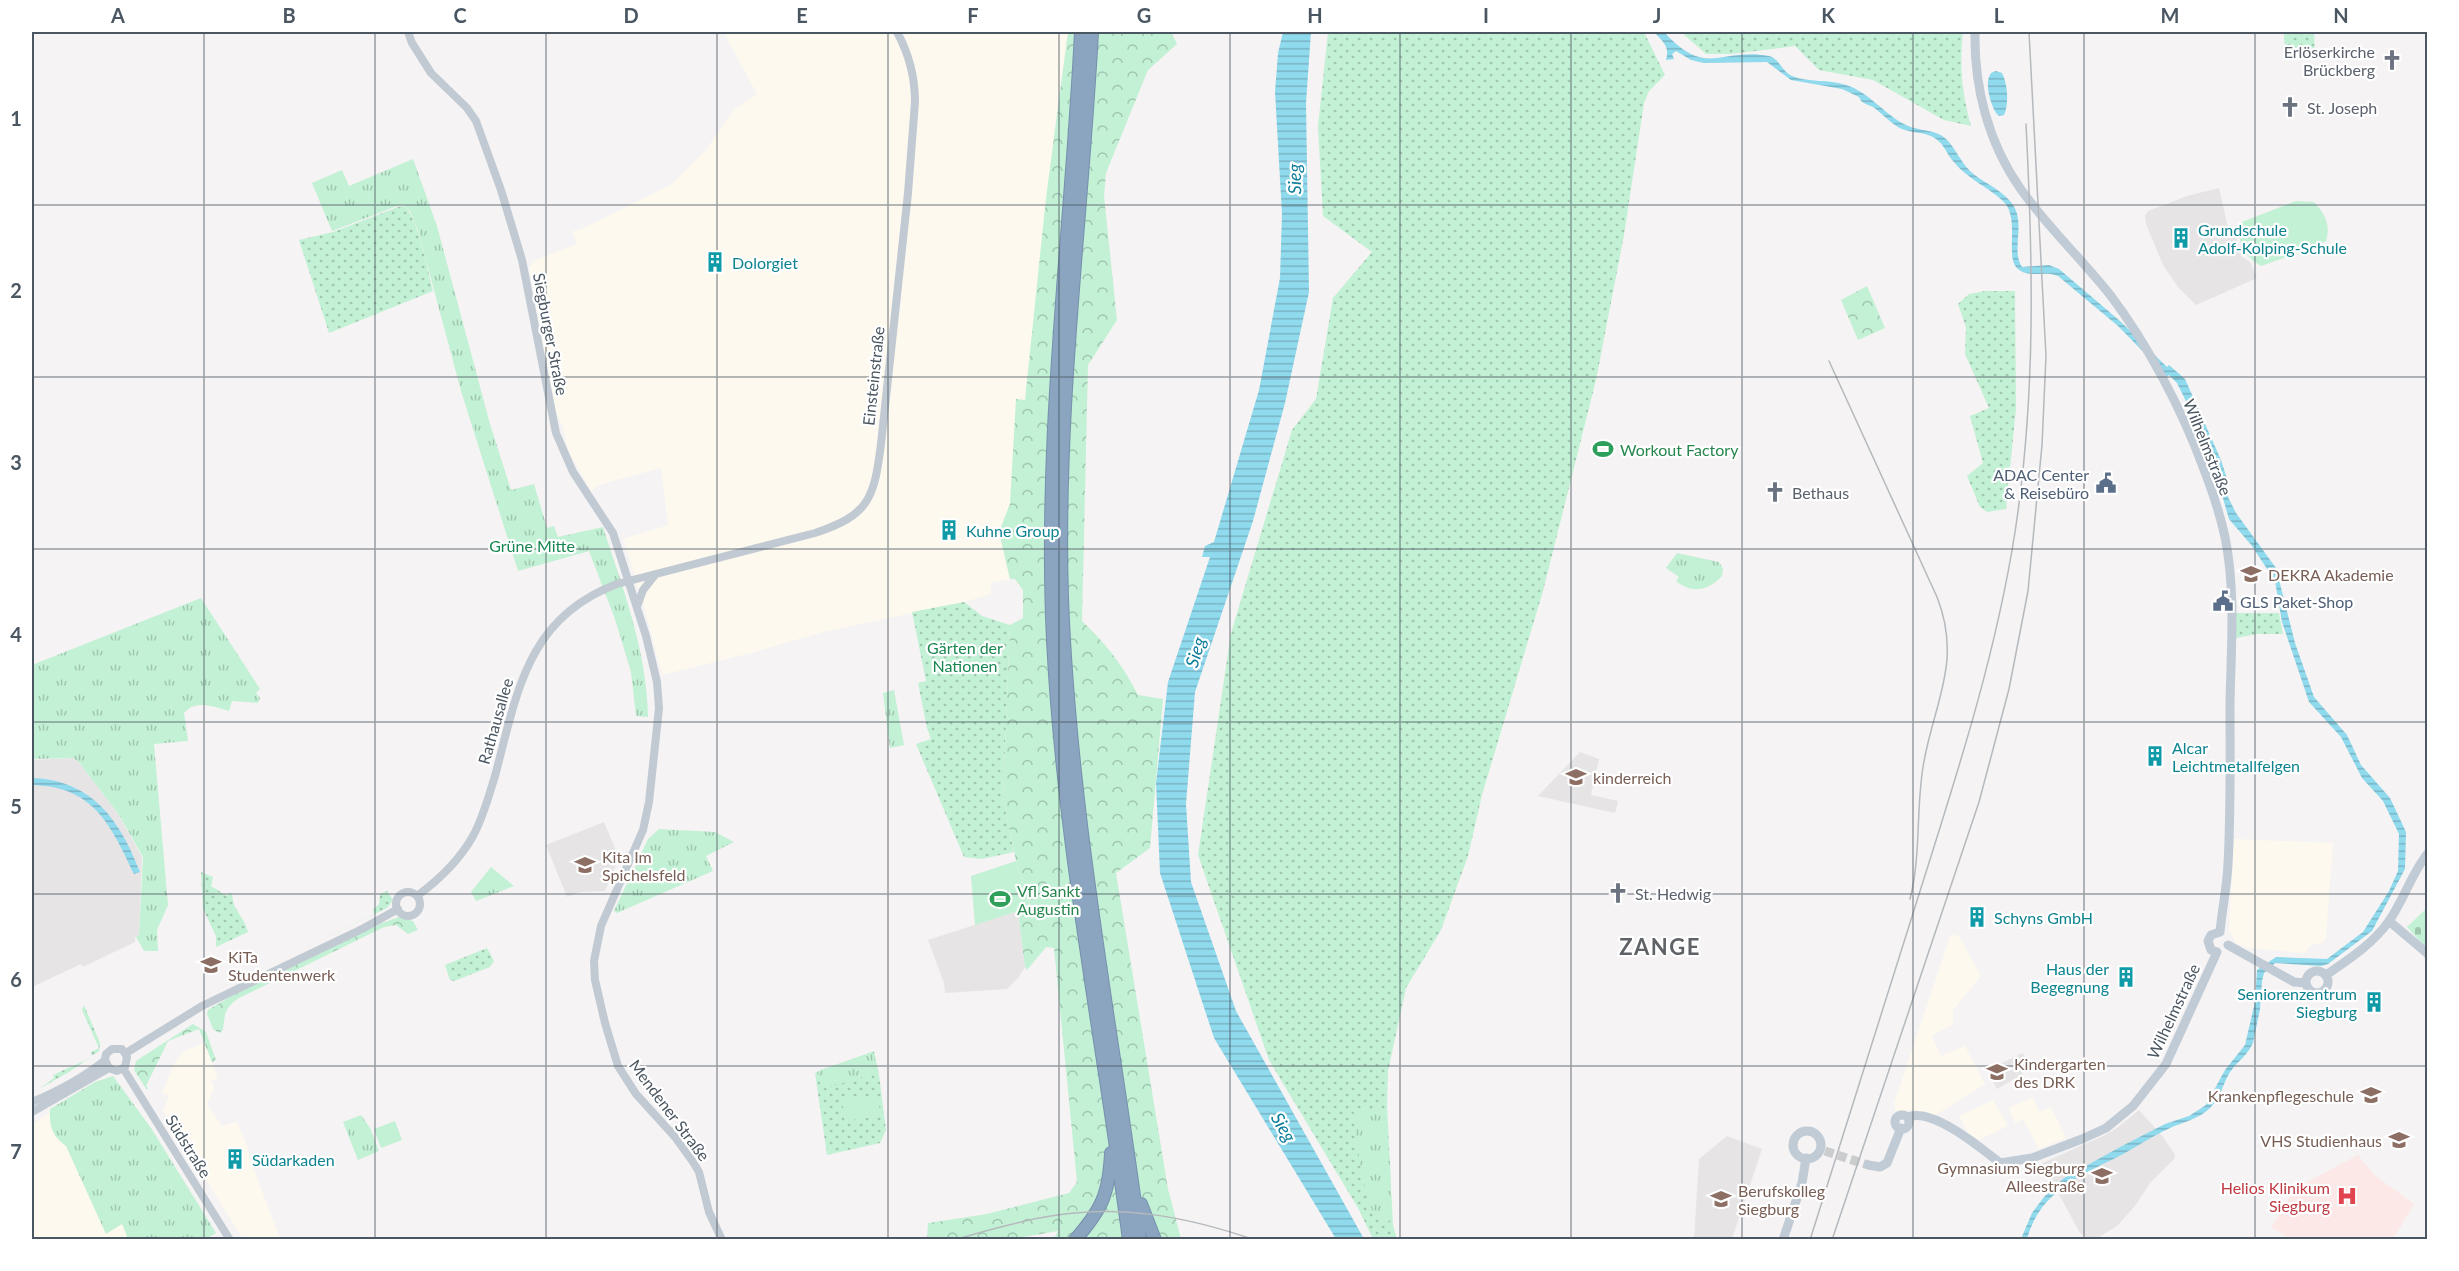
<svg xmlns="http://www.w3.org/2000/svg" width="2459" height="1271" font-family="Lato,sans-serif">
<style>
.commercial{fill:#fdf9ef}
.education{fill:#e6e4e5}
.medical{fill:#fce8e6}
.grass{fill:url(#grass-dots)}
.forest{fill:url(#forest-crowns)}
.cemetery{fill:url(#cemetery-stones)}
.park{fill:url(#park-tufts)}
.pitch{fill:#c3f1d5}
.water{fill:url(#water-rules)}
.lines{fill:none;stroke-linecap:round;stroke-linejoin:round}
.secondary-tunnel{stroke:#caccce;stroke-width:9;stroke-dasharray:9 4.5;stroke-linecap:butt}
.motorway-casing{stroke:#7690ad;stroke-width:14}
.tertiary{stroke:#c1cad2;stroke-width:8}
.secondary{stroke:#c1cbd6;stroke-width:9}
.motorway{stroke:#8ba5c1;stroke-width:12}
.tram{stroke:#b5b8bd;stroke-width:1.5}
.rail{stroke:#b5b8bd;stroke-width:1.5}
.grid{fill:none;stroke:#4a5661;stroke-width:1.5;stroke-opacity:0.55}
.labels{text-anchor:middle;dominant-baseline:central;stroke-width:4.5;stroke-linejoin:round;paint-order:stroke}
.worship-label{font-size:16px;fill:#5b616d;stroke:#fff;text-anchor:start}
.culture-label{font-size:16px;fill:#0d838f;stroke:#fff;text-anchor:start}
.street-label{font-size:16px;fill:#4a5661;stroke:#fff}
.leisure-label{font-size:16px;fill:#27864d;stroke:#fff;text-anchor:start}
.service-label{font-size:16px;fill:#4e5e75;stroke:#fff;text-anchor:end}
.park-label{font-size:16px;fill:#17864f;stroke:#fff}
.education-label{font-size:16px;fill:#785e54;stroke:#fff;text-anchor:start}
.health-label{font-size:16px;fill:#be3a42;stroke:#fff;text-anchor:end}
.water-label{font-size:18px;font-style:italic;fill:#0c7c9b;stroke:#fff}
.district-label{font-size:22px;font-weight:bold;letter-spacing:1.5px;fill:#5f6368;stroke:#fff}
.neatline{fill:none;stroke:#4a5661;stroke-width:2}
.grid-label{font-size:20px;text-anchor:middle;font-weight:bold;fill:#4a5661}
</style>
<defs>
<pattern id="grass-dots" width="8" height="8" patternUnits="userSpaceOnUse" patternTransform="scale(1.5)"><rect width="8" height="8" fill="#c3f1d5"/><path d="M2 2h.1M6 6h.1" fill="none" stroke="#a0c6b0" stroke-width="1.8" stroke-linecap="round"/></pattern>
<pattern id="forest-crowns" width="20" height="18" patternUnits="userSpaceOnUse" patternTransform="scale(1.5)"><rect width="20" height="18" fill="#c3f1d5"/><path d="M2 6a3 3 0 1 1 6 0M12 15a3 3 0 1 1 6 0" fill="none" stroke="#a0c6b0"/></pattern>
<pattern id="cemetery-stones" width="16" height="16" patternUnits="userSpaceOnUse" patternTransform="scale(1.5)"><rect width="16" height="16" fill="#c3f1d5"/><path d="M2 7V4a2 2 0 0 1 4 0v3zM10 15v-3a2 2 0 0 1 4 0v3z" fill="#a0c6b0"/></pattern>
<pattern id="park-tufts" width="24" height="20" patternUnits="userSpaceOnUse" patternTransform="scale(1.5)"><rect width="24" height="20" fill="#c3f1d5"/><path d="M3 7l-1-3M5 7V3M7 7l1-3M15 17l-1-3M17 17v-4M19 17l1-3" fill="none" stroke="#a0c6b0"/></pattern>
<pattern id="water-rules" width="6" height="5" patternUnits="userSpaceOnUse" patternTransform="scale(1.5)"><rect width="6" height="5" fill="#90daee"/><path d="M0 2.5h6" fill="none" stroke="#78b4c4"/></pattern>
</defs>
<rect width="100%" height="100%" fill="#f5f3f3"/>
<path class="commercial" d="M726,32H1068L1055,125L1025,400H1016L1010,504L999,532L1010,579L991,583V594L964,602L823,632L751,653L662,675L643,602L623,539L668,525L661,468L599,485L591,491L568,450L563,427L556,412L529,268L533,261L577,244L572,231L579,230L602,219L672,184L704,152L734,110L757,94L726,37Z
M2234,839L2333,843L2326,938L2323,942L2310,946L2305,953L2246,948L2236,943L2229,929Z
M1951,934L1959,936L1981,976L1953,1010V1024L1932,1036L1941,1056L1965,1046L1985,1084L1934,1116L1914,1110L1895,1111L1894,1103Z
M204,1043L218,1078L210,1081L213,1083L214,1089L207,1104L222,1126L237,1122L248,1148L249,1156L280,1239H243L163,1111L169,1096L162,1093L175,1062L184,1051Z
M99,1083L202,1240H32V1124Z
M2033,1097L2039,1112L2051,1107L2066,1138L2039,1149L2023,1119L2015,1123L2009,1108Z
M1993,1100L2008,1126L1979,1140L1968,1133L1959,1116Z"/>
<path class="education" d="M2219,188L2227,224L2236,236L2242,257L2250,262L2257,278L2196,305L2178,287L2163,265L2146,224L2145,216L2148,211L2187,196Z
M1580,752L1599,759L1591,795L1618,801L1615,813L1538,796Z
M73,758L78,761L118,814L142,857L139,935L135,937V942L89,964L83,967L81,964L32,987V760Z
M604,822L619,858L605,891L581,892L567,897L546,845Z
M1018,911L1025,967L1018,978L1007,989L945,993L944,983L928,940Z
M2023,1053L2028,1063L2020,1068L2023,1074L1997,1089L1987,1070Z
M2139,1110L2163,1137L2174,1153L2175,1158L2150,1183L2135,1206L2117,1226L2099,1237H2086L2080,1233L2042,1163L2103,1136L2117,1128Z
M1727,1136L1762,1149L1732,1239H1694L1699,1159Z"/>
<path class="medical" d="M2358,1155L2374,1175L2414,1204L2393,1239H2291L2271,1227L2296,1188Z"/>
<path class="grass" d="M1328,32H1644L1665,75L1649,91L1644,103L1624,235L1596,380L1543,591L1482,795L1468,856L1441,930L1406,988L1388,1071L1387,1105L1393,1226L1397,1239H1373L1358,1208L1269,1060L1198,855L1231,633L1292,430L1316,399L1333,298L1372,252L1323,216L1318,126Z
M1681,32H1963C1959,65 1962,94 1971,126L1944,120L1873,80L1819,70L1795,46L1731,54H1706Z
M2284,32H2314L2315,55H2312L2311,50H2288L2287,54L2285,53Z
M404,206C418,215 428,273 433,291L329,333L299,240L333,232L398,207Z
M1985,291H2015L2016,408L2006,509L1987,512L1980,507L1967,476L1983,463L1970,416L1989,408L1965,354L1966,327L1958,304L1969,294Z
M964,602L982,616L1010,625L1003,798L1014,852L982,859L964,857L916,744L931,739L927,728L918,683L926,681L912,612Z
M2235,613H2279L2283,634H2257L2236,638Z
M201,872L213,877L211,886L227,896L230,892C234,897 232,901 235,907C240,916 245,921 248,932L216,947V936L203,909Z
M387,891L393,900L387,908L187,1004L374,914L373,909L379,904L380,894Z
M487,948L494,961L490,967L454,981L450,980L445,965Z
M84,1005L100,1043L99,1051L69,1072L39,1089L54,1078L53,1075L88,1059L92,1056L91,1052L99,1048L82,1010Z
M874,1051L879,1075L886,1130L880,1143L827,1155L815,1073Z"/>
<path class="forest" d="M1068,32H1171L1177,44L1148,70L1106,173L1104,196L1117,320L1088,365L1082,621C1107,645 1122,664 1138,695L1163,699L1150,848L1116,873L1168,1189L1181,1239H1054L1058,1231L1012,1239L927,1240L928,1223L987,1214L1069,1193L1077,1182L1054,948L1046,947L1027,970L1025,967L1018,911L1030,906L1016,861L1003,798L1010,625L1023,618V590L1015,579H1010L999,532L1010,504L1016,399L1025,400L1046,198Z
M1867,286L1885,328L1858,340L1841,300Z
M399,917L413,921L418,930L408,934L396,925L384,927L239,998C224,1008 225,1014 223,1030L219,1033L213,1029L207,1014L208,1010L233,995L382,923Z
M193,1024L206,1032L216,1060L212,1062L199,1029L168,1041L146,1086L148,1088L147,1090L134,1070L136,1061Z"/>
<path class="cemetery" d="M2427,908V949L2407,927Z"/>
<path class="park" d="M413,159L437,226L490,424L511,490L534,484L547,528L554,526L558,537L603,527C623,589 647,651 648,717L636,716L631,672L615,619L589,551L518,571L461,391L418,230L410,211L404,205L397,206L332,231L312,183L342,170L349,186Z
M1677,553L1719,562L1723,569L1722,576C1708,591 1692,594 1676,581L1679,577L1666,568Z
M201,598L260,689L256,693L260,698L258,703L232,701L229,711C214,707 196,699 184,713L188,741L154,744L168,905L157,930L158,951H144L136,937L139,935L143,857L119,815L78,761L73,758L32,759V665Z
M894,690L904,745L890,748L883,693Z
M659,829L715,832L734,842L706,856L713,871L617,913L614,911L648,839Z
M491,867L514,886L476,901L471,892Z
M873,1052L878,1073L822,1089L817,1072L820,1070Z
M113,1076L151,1128L216,1233L206,1239H125L127,1236L122,1224L106,1234L66,1146C52,1136 49,1126 50,1109L95,1082Z
M1376,1108L1385,1120L1390,1161L1391,1220L1383,1224C1363,1212 1357,1137 1353,1113Z
M361,1115L370,1128L379,1151L358,1160L343,1122Z"/>
<path class="pitch" d="M2296,201L2314,202C2325,214 2331,225 2326,241L2312,248L2261,266C2244,256 2235,242 2242,222Z
M1016,861L1030,907L975,925L971,876Z
M877,1095L881,1116L845,1121L842,1100Z
M395,1121L402,1140L381,1148L374,1129Z"/>
<path class="water" d="M1283,32H1311L1306,103L1309,292L1285,403L1253,521L1195,692L1186,804L1191,882L1236,1011L1364,1239H1336L1214,1038L1160,873L1156,783L1168,682L1210,557H1202L1205,546L1214,542L1259,390L1280,278L1282,214L1275,92L1278,53Z
M1654,32H1664C1707,79 1720,47 1769,56C1779,58 1782,72 1792,76C1809,83 1829,79 1846,85C1869,92 1885,115 1906,125C1918,131 1934,129 1945,138C1955,147 1960,161 1970,171C1982,182 1999,188 2010,201C2028,221 2010,249 2022,267L2049,265L2059,269L2120,321L2167,367L2169,365L2185,379L2221,460L2227,479L2228,497L2236,513L2276,568L2295,643L2314,697L2347,735L2361,765L2390,798L2406,832L2405,869L2372,931L2328,964L2321,966L2275,963L2264,973L2262,981L2260,1009L2253,1043C2248,1054 2241,1059 2233,1068C2223,1080 2222,1097 2210,1108C2199,1119 2183,1122 2170,1128C2148,1138 2128,1153 2105,1163C2070,1180 2038,1198 2027,1239H2021L2032,1213L2044,1197L2064,1178L2122,1146L2165,1124L2189,1116L2206,1105L2225,1070L2245,1045L2255,1002L2257,970L2276,957L2327,959L2363,932L2389,891L2398,871L2399,834L2383,801L2362,778L2341,737L2309,702L2282,622L2275,581L2252,546L2229,519L2220,488L2216,462L2177,383L2169,375L2165,378L2166,375L2118,326L2058,276C2045,270 2030,279 2018,269C2004,258 2021,218 2003,201C1987,186 1967,179 1953,161C1946,153 1944,143 1933,137C1924,132 1912,133 1902,129C1891,124 1883,114 1873,107C1869,105 1865,104 1861,101L1859,97L1842,89L1791,80L1767,62L1704,63L1691,60L1676,51L1672,54L1674,59L1666,60C1670,46 1663,42 1654,32Z
M1996,71L2002,73C2008,85 2009,104 2004,115L1999,116L1996,113C1990,103 1984,82 1991,73Z
M32,778C92,780 120,820 140,872L134,874C111,825 93,786 32,785Z"/>
<g class="lines">
<path class="secondary-tunnel" d="M1825,1151L1868,1165"/>
<g class="motorway-casing">
<path id="motorway" d="M1081,32C1071,235 1043,437 1053,640C1063,842 1103,1040 1129,1240
M1092,32C1082,220 1056,408 1062,598C1070,814 1112,1026 1140,1240
M1141,1204L1155,1240
M1075,1240C1102,1209 1109,1194 1111,1153"/>
</g>
<path class="tertiary" d="M408,32L412,43L431,73L467,108L476,121L501,190L522,260L556,433L573,472L613,533L646,636L657,682L659,708L649,802L643,830L601,926L594,961L595,980L605,1023L618,1066L636,1094L675,1137L693,1162L699,1172L709,1212L722,1240
M638,604L643,590L655,575
M396 904a12 12 0 1 1 24 0a12 12 0 1 1-24 0Z
M417,896C440,879 459,861 473,836C483,818 489,795 495,776C517,694 526,618 617,584L815,533C869,515 874,499 881,444L908,193L915,102C915,77 909,54 897,32
M126,1053L202,1006L364,928L398,909
M123,1068L230,1240
M32,1102C58,1091 83,1078 105,1060L106,1054L112,1049H122L127,1057L125,1067L117,1071L109,1068L105,1060
M32,1112L109,1068"/>
<path class="secondary" d="M1975,32C1974,87 1988,142 2020,188C2047,227 2082,259 2111,296C2148,345 2182,410 2203,467C2212,490 2220,514 2225,537C2236,591 2231,648 2230,703C2230,756 2231,810 2228,864C2227,887 2222,909 2220,932
M2389,921L2428,954
M2228,945L2294,982L2306,983
M2217,952L2211,950L2208,941L2211,935L2220,932
M2306 982a11 11 0 1 1 22 0a11 11 0 1 1-22 0Z
M2326,975C2348,960 2373,944 2389,921C2404,900 2411,874 2428,853
M1895 1122a7 7 0 1 1 14 0a7 7 0 1 1-14 0Z
M1908,1117C1932,1107 1981,1148 2000,1163L2032,1158L2082,1139L2106,1128L2133,1106L2166,1064L2217,952
M1793 1145a14 14 0 1 1 28 0a14 14 0 1 1-28 0Z
M1868,1165L1880,1167L1887,1163L1901,1128
M1783,1240L1802,1183L1806,1158"/>
<use href="#motorway" class="motorway"/>
<path class="tram" d="M953,1240C986,1231 1018,1221 1051,1216C1122,1204 1188,1217 1255,1240"/>
<path class="rail" d="M1829,361L1937,597C1963,663 1933,704 1923,767C1916,810 1921,856 1910,899
M1810,1240C1847,1122 1884,1005 1921,888C1958,771 1996,654 2015,532C2036,396 2033,261 2026,124
M1832,1240L1979,802L2009,689L2028,591L2042,445L2046,356L2029,32"/>
</g>
<path class="grid" d="M204,32V1240M375,32V1240M546,32V1240M717,32V1240M888,32V1240M1059,32V1240M1230,32V1240M1400,32V1240M1571,32V1240M1742,32V1240M1913,32V1240M2084,32V1240M2255,32V1240M32,205H2428M32,377H2428M32,549H2428M32,722H2428M32,894H2428M32,1066H2428"/>
<defs>
<g id="church-bare" transform="scale(1.62)"><path d="M-1.2-6h2.4v3.5h3.3v2.4h-3.3V6h-2.4V-.1h-3.3v-2.4h3.3Z" fill="#6b7280" stroke="#fff" stroke-width="2.5" paint-order="stroke"/></g>
<g id="building-bare" transform="scale(1.62)"><path d="M-4-6H4V6H1V3H-1V6H-4ZM-2.5-4.3h1.7v1.8h-1.7ZM.8-4.3h1.7v1.8H.8ZM-2.5-1h1.7V.8h-1.7ZM.8-1h1.7V.8H.8Z" fill="#0f9aa8" stroke="#fff" stroke-width="2.5" paint-order="stroke"/></g>
<g id="stadium-bare" transform="scale(1.62)"><path d="M0-5a6.5 5 0 1 0 0 10a6.5 5 0 1 0 0-10ZM-3.5-1.8h7v3.6h-7Z" fill="#2e9e5b" stroke="#fff" stroke-width="2.5" paint-order="stroke"/></g>
<g id="civic-bare" transform="scale(1.62)"><path d="M-.6-6.5H3V-4.5H.6V-3L4-1V1h2V6H-6V1h2V-1L-.6-3ZM-1.2 2.5V6h2.4V2.5Z" fill="#5c6f8a" stroke="#fff" stroke-width="2.5" paint-order="stroke"/></g>
<g id="school-bare" transform="scale(1.62)"><path d="M0-5L7-2L0 1L-7-2ZM-4 1L0 2.5L4 1V4Q0 6-4 4Z" fill="#8d6e63" stroke="#fff" stroke-width="2.5" paint-order="stroke"/></g>
<g id="university-bare" transform="scale(1.62)"><path d="M0-5L7-2L0 1L-7-2ZM-4 1L0 2.5L4 1V4Q0 6-4 4Z" fill="#8d6e63" stroke="#fff" stroke-width="2.5" paint-order="stroke"/></g>
<g id="hospital-bare" transform="scale(1.62)"><path d="M-5-5h3v3.5h4V-5h3V5h-3V1.5h-4V5h-3Z" fill="#e0444e" stroke="#fff" stroke-width="2.5" paint-order="stroke"/></g>
</defs>
<g fill-rule="evenodd">
<use href="#church-bare" x="2392" y="60"/>
<use href="#church-bare" x="2290" y="107"/>
<use href="#building-bare" x="2181" y="238"/>
<use href="#building-bare" x="715" y="262"/>
<use href="#stadium-bare" x="1603" y="449"/>
<use href="#civic-bare" x="2106" y="483"/>
<use href="#church-bare" x="1775" y="492"/>
<use href="#building-bare" x="949" y="530"/>
<use href="#school-bare" x="2251" y="574"/>
<use href="#civic-bare" x="2223" y="601"/>
<use href="#building-bare" x="2155" y="756"/>
<use href="#school-bare" x="1576" y="777"/>
<use href="#school-bare" x="585" y="865"/>
<use href="#church-bare" x="1618" y="893"/>
<use href="#stadium-bare" x="1000" y="899"/>
<use href="#building-bare" x="1977" y="917"/>
<use href="#school-bare" x="211" y="965"/>
<use href="#building-bare" x="2126" y="977"/>
<use href="#building-bare" x="2374" y="1002"/>
<use href="#school-bare" x="1997" y="1072"/>
<use href="#university-bare" x="2371" y="1095"/>
<use href="#school-bare" x="2399" y="1140"/>
<use href="#building-bare" x="235" y="1159"/>
<use href="#school-bare" x="2102" y="1176"/>
<use href="#hospital-bare" x="2347" y="1196"/>
<use href="#school-bare" x="1721" y="1199"/>
</g>
<g class="labels">
<g class="worship-label">
<text x="2375" y="51" text-anchor="end">Erlöserkirche<tspan x="2375" dy="18">Brückberg</tspan></text>
<text x="2307" y="107">St. Joseph</text>
<text x="1792" y="492">Bethaus</text>
<text x="1635" y="893">St. Hedwig</text>
</g>
<g class="culture-label">
<text x="2198" y="229">Grundschule<tspan x="2198" dy="18">Adolf-Kolping-Schule</tspan></text>
<text x="732" y="262">Dolorgiet</text>
<text x="966" y="530">Kuhne Group</text>
<text x="2172" y="747">Alcar<tspan x="2172" dy="18">Leichtmetallfelgen</tspan></text>
<text x="1994" y="917">Schyns GmbH</text>
<text x="2109" y="968" text-anchor="end">Haus der<tspan x="2109" dy="18">Begegnung</tspan></text>
<text x="2357" y="993" text-anchor="end">Seniorenzentrum<tspan x="2357" dy="18">Siegburg</tspan></text>
<text x="252" y="1159">Südarkaden</text>
</g>
<g class="street-label">
<text transform="translate(551 334) rotate(79)">Siegburger Straße</text>
<text transform="translate(873 376) rotate(-84)">Einsteinstraße</text>
<text transform="translate(2208 447) rotate(68)">Wilhelmstraße</text>
<text transform="translate(495 721) rotate(-74)">Rathausallee</text>
<text transform="translate(2173 1011) rotate(-65)">Wilhelmstraße</text>
<text transform="translate(670 1110) rotate(53)">Mendener Straße</text>
<text transform="translate(189 1146) rotate(58)">Südstraße</text>
</g>
<g class="leisure-label">
<text x="1620" y="449">Workout Factory</text>
<text x="1017" y="890">Vfl Sankt<tspan x="1017" dy="18">Augustin</tspan></text>
</g>
<g class="service-label">
<text x="2089" y="474">ADAC Center<tspan x="2089" dy="18">&amp; Reisebüro</tspan></text>
<text x="2240" y="601" text-anchor="start">GLS Paket-Shop</text>
</g>
<g class="park-label">
<text x="532" y="545">Grüne Mitte</text>
<text x="965" y="647">Gärten der<tspan x="965" dy="18">Nationen</tspan></text>
</g>
<g class="education-label">
<text x="2268" y="574">DEKRA Akademie</text>
<text x="1593" y="777">kinderreich</text>
<text x="602" y="856">Kita Im<tspan x="602" dy="18">Spichelsfeld</tspan></text>
<text x="228" y="956">KiTa<tspan x="228" dy="18">Studentenwerk</tspan></text>
<text x="2014" y="1063">Kindergarten<tspan x="2014" dy="18">des DRK</tspan></text>
<text x="2354" y="1095" text-anchor="end">Krankenpflegeschule</text>
<text x="2382" y="1140" text-anchor="end">VHS Studienhaus</text>
<text x="2085" y="1167" text-anchor="end">Gymnasium Siegburg<tspan x="2085" dy="18">Alleestraße</tspan></text>
<text x="1738" y="1190">Berufskolleg<tspan x="1738" dy="18">Siegburg</tspan></text>
</g>
<g class="health-label">
<text x="2330" y="1187">Helios Klinikum<tspan x="2330" dy="18">Siegburg</tspan></text>
</g>
<g class="water-label">
<text transform="translate(1294 179) rotate(-91)">Sieg</text>
<text transform="translate(1195 652) rotate(-73)">Sieg</text>
<text transform="translate(1284 1127) rotate(59)">Sieg</text>
</g>
<g class="district-label">
<text x="1660" y="946">ZANGE</text>
</g>
</g>
<rect width="2459" height="1271" fill="none" stroke="#ffffff" stroke-width="66"/>
<rect x="33" y="33" width="2393" height="1205" class="neatline"/>
<g class="grid-label">
<text x="118" y="23">A</text>
<text x="289" y="23">B</text>
<text x="460" y="23">C</text>
<text x="631" y="23">D</text>
<text x="802" y="23">E</text>
<text x="973" y="23">F</text>
<text x="1144" y="23">G</text>
<text x="1315" y="23">H</text>
<text x="1486" y="23">I</text>
<text x="1657" y="23">J</text>
<text x="1828" y="23">K</text>
<text x="1999" y="23">L</text>
<text x="2170" y="23">M</text>
<text x="2341" y="23">N</text>
<text x="16" y="126">1</text>
<text x="16" y="298">2</text>
<text x="16" y="470">3</text>
<text x="16" y="642">4</text>
<text x="16" y="814">5</text>
<text x="16" y="987">6</text>
<text x="16" y="1159">7</text>
</g>
</svg>
